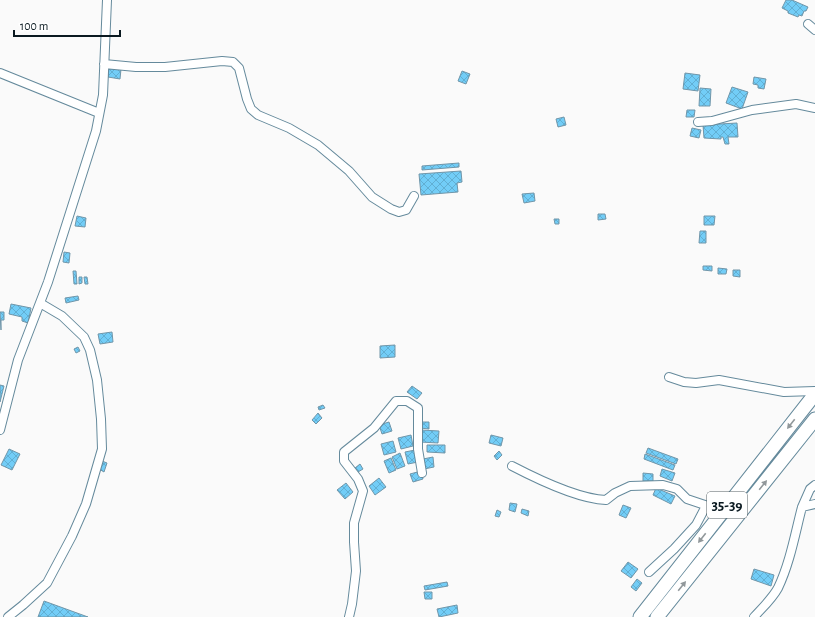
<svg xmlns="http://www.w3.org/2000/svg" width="815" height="617" font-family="'Alegreya Sans',sans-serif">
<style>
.building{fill:url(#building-cross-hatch);stroke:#7196a9}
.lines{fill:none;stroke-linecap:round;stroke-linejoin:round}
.minor-casing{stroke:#658a9c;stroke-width:10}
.primary-casing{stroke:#658a9c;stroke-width:15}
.minor{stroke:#fff;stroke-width:8}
.primary{stroke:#fff;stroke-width:13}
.oneway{fill:#91989b}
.labels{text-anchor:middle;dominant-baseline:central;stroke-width:3.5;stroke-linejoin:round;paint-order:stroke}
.shield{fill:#fff;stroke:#545e63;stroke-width:1}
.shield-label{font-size:15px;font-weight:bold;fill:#0a1920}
</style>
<defs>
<pattern id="building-cross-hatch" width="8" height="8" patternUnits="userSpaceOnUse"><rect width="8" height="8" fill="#72cdf7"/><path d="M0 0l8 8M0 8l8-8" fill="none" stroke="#61afd3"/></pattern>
</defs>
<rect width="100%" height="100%" fill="#fafafa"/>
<path class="building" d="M786,0H792L808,7L806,11H804L802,16L799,15L798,17L788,13V11L782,8Z
M109,68L121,69L120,79L108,77Z
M462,71L470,74L466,84L458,81Z
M685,73L700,75L698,91L683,89Z
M754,77L766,79L764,89L758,88V85L753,84Z
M732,87L748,92L742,109L726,103Z
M700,88L711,89L710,106H699Z
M687,110H695L694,117H686Z
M564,117L566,125L558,127L556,119Z
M737,123L738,137H728L729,144H725L723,137H721V139L704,138L703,125Z
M692,128L701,130L699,138L690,136Z
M459,163V167L422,170V166Z
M461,171L462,182L457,183L458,192L421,195L419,174Z
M534,193L535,201L524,203L522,194Z
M598,214H605L606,219L598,220Z
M77,216L86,218L85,227L75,226Z
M704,216H715L714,225H704Z
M554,219H559V224H555Z
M700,231H706V243H699Z
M64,252L70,253L69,263L63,262Z
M703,266H712V271L703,270Z
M718,268L727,269L726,274H718Z
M733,270H740V277L733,276Z
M73,271H76L77,284H74Z
M79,277H82V283L79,284Z
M84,277H87L88,284H85Z
M78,296L79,300L66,303L65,298Z
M11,304L31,308L28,323L22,321V317L9,314Z
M0,312H4V320H1V330Z
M112,332L113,342L100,344L98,334Z
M395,345V357L380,358V346Z
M78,347L80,351L76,353L74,349Z
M0,385L4,386L0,402Z
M412,386L422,393L417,399L407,392Z
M323,405L325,408L319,410L318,407Z
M318,413L322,418L316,424L312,420Z
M389,422L392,431L382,434L379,425Z
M421,422H429V429L420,428Z
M421,430L439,431L438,443L420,442Z
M411,435L413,446L401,449L398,438Z
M491,435L503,438L501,446L489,443Z
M393,441L396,452L384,455L381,444Z
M427,445H445V453L427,452Z
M648,448L678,459L676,464L646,453Z
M9,449L20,454L12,470L1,465Z
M415,450L418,462L408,464L405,452Z
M499,451L502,455L497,460L494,456Z
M400,453L405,466L397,469L392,457Z
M645,454L675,465L673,470L644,459Z
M433,457L434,467L424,469L423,459Z
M391,458L396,470L389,473L384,461Z
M102,461L107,463L104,472L99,469Z
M360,464L363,469L358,472L355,468Z
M662,469L675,473L672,481L660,476Z
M421,471L423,479L413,482L410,474Z
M643,473L653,474V481H643Z
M379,478L386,487L375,495L369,486Z
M346,483L353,492L345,499L337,490Z
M656,488L675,496L671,504L653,495Z
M510,503L517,504L515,512L509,510Z
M623,505L631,508L626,518L619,515Z
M522,509L529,511L528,516L521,513Z
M497,510L501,512L499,517L495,516Z
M628,562L638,569L631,578L621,571Z
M754,569L774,575L771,586L751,579Z
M637,579L642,583L636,591L631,587Z
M447,582L448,586L425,590L424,586Z
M424,592H432V599H425Z
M44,601L88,617H38Z
M457,605L458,613L439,617L437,609Z"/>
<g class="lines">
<g class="minor-casing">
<path id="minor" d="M808,24L815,30
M104,64L136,67H165L222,61L233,62L239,68L247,99L251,109L258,115L289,128L318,145L349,171L372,197L391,209L399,212L406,210L414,196
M0,73L99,113
M698,122L712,121L752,110L796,104L815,108
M669,377L684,382L696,383L719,380L784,392L815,391
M0,430L18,360L48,282L96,131L103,95L107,0
M512,466C537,479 578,499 606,500L615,493L630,486L663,485L677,489L687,499L723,511
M802,507L810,489L815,485
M649,572L674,549L696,525L706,506
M8,617L23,605L47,583L72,536L86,504L102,449L101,419L97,380L90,350L84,337L62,316L40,303
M349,617L352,604L356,571L354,542V523L363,491L358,479L344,461V452L374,428L396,401H407L418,408V449L422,473
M754,617C762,608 772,599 778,588C790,563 795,534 802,507L815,504"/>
</g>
<g class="primary-casing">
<path id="primary" d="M640,617L815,394
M657,617L815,419"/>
</g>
<use href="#minor" class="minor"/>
<use href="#primary" class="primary"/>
</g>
<defs><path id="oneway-solid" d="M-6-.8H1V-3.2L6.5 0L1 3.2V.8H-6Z"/></defs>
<g class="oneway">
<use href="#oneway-solid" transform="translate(791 424) rotate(128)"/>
<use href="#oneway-solid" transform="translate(763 485) rotate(-51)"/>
<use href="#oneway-solid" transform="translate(702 538) rotate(128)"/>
<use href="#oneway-solid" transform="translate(682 586) rotate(-51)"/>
</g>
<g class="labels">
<rect class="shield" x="707" y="492" width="40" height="26" rx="3"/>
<g class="shield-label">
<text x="727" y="505">35-39</text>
</g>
</g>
<path d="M14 30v6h106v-6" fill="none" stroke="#0a1920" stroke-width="2"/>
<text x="20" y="30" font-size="12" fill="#0a1920" stroke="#ffffff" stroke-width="3" paint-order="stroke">100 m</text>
</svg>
